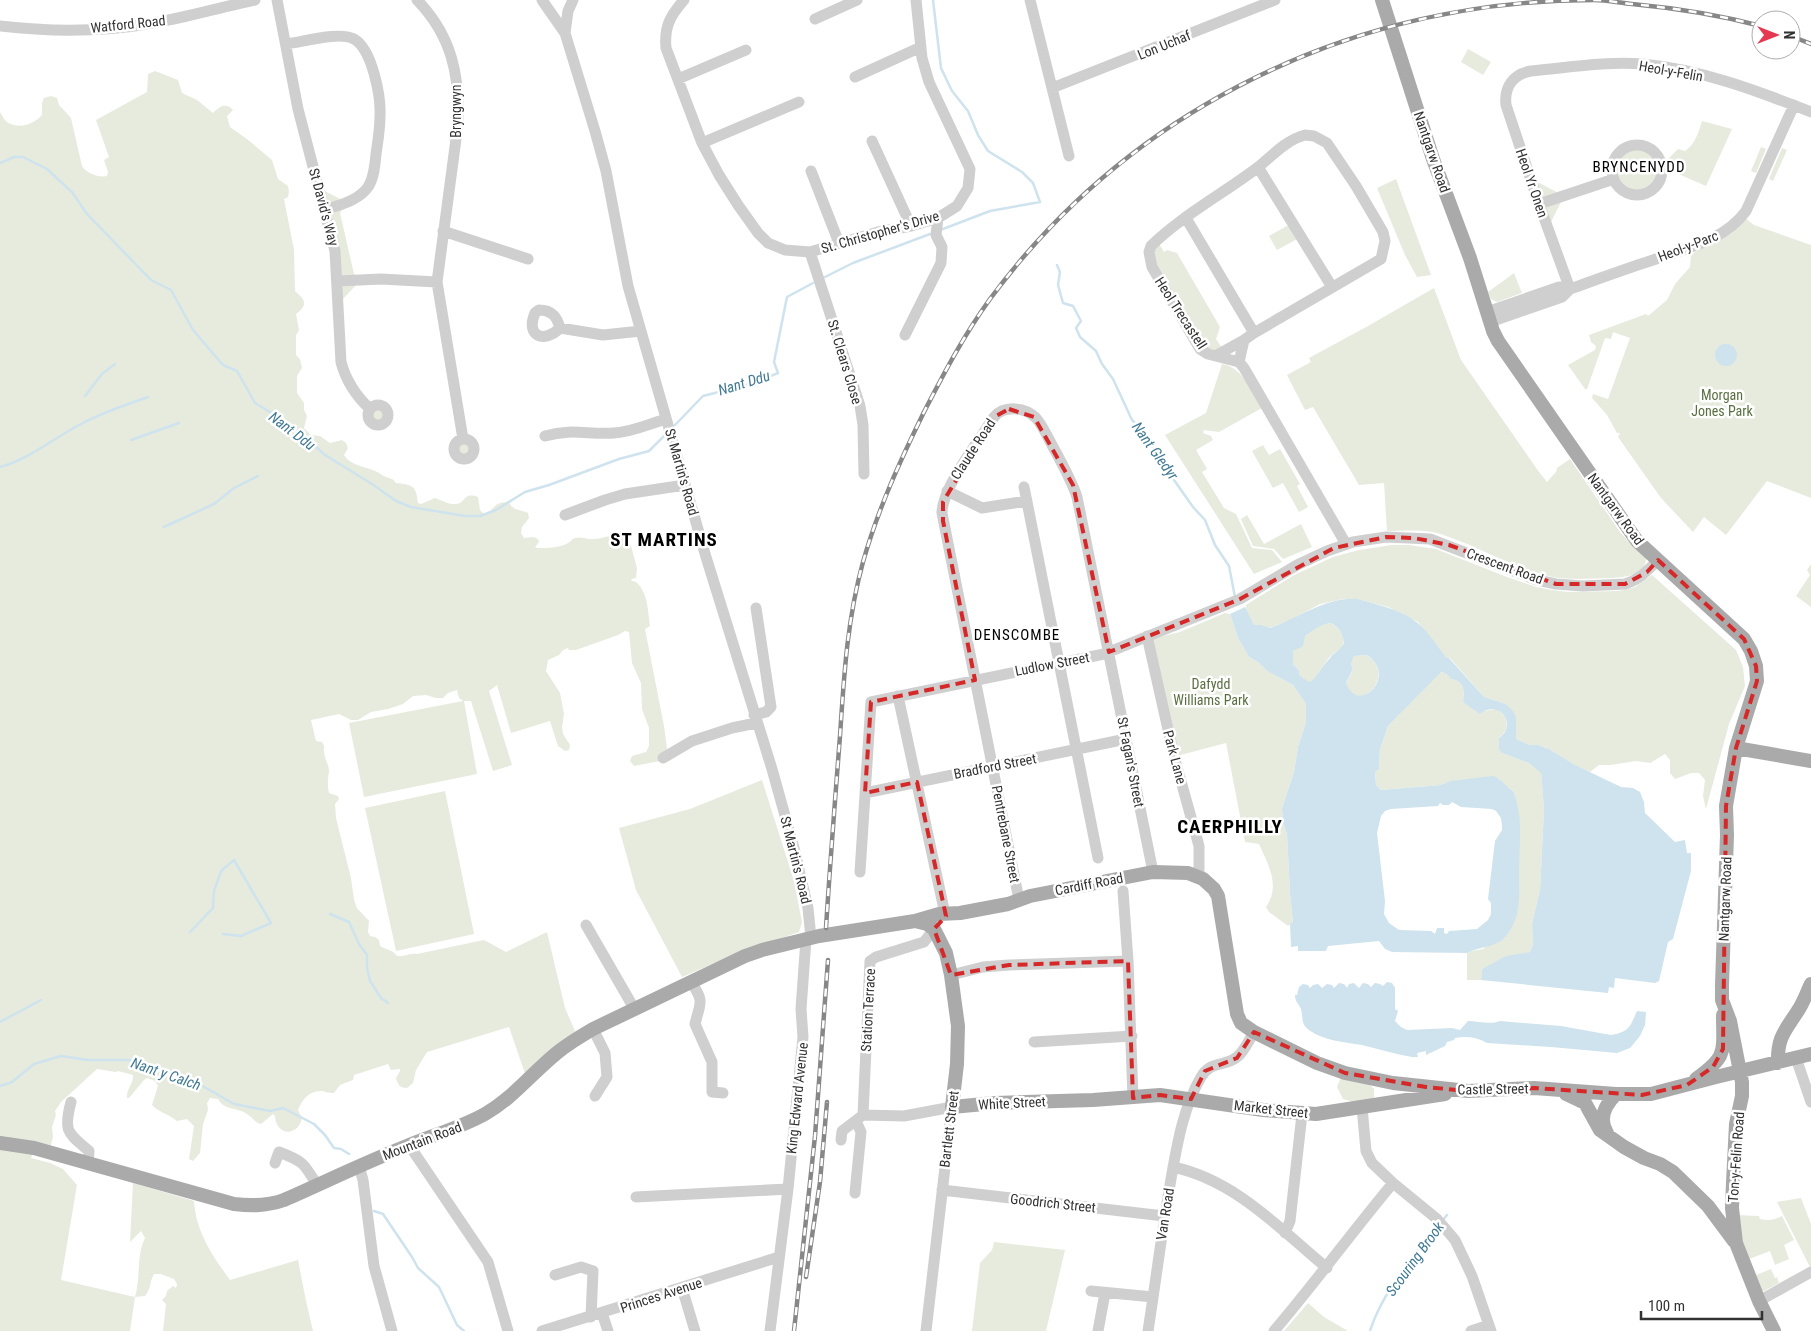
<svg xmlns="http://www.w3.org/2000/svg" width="1811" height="1331" font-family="'Roboto Condensed',sans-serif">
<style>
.green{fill:#e6ebde}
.water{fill:#cee3ed;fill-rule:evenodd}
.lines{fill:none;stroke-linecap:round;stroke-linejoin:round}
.stream{stroke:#cee3ed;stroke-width:2.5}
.minor{stroke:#cfcfcf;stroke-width:11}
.major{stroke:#aaa;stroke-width:14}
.rail-casing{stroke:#878787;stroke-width:4.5}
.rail{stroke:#fff;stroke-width:2.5;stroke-dasharray:8;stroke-linecap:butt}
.marked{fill:none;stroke:#d62828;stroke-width:4;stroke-dasharray:10 6;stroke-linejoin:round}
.labels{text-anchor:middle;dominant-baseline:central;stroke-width:5;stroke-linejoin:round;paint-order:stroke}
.street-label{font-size:14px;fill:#323232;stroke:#fff}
.park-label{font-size:14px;fill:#586e3f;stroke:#fff}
.neighbourhood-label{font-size:15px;letter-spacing:1px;fill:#000;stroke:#fff}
.water-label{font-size:15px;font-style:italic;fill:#3f7994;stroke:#fff}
.district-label{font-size:19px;font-weight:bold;letter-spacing:1px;fill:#000;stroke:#fff}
</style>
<rect width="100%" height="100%" fill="#fff"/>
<path class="green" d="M1468,49L1491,62L1483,75L1461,62Z
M155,71L178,80L182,93L197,100L213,113C219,107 226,102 233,110L227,116L230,127L247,139L272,160L278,179L288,186L289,192L288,197L284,199L294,250L295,291C305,300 309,304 296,314L299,330L296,335V355L300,359L302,368L297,376V393L304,403V410L307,416L304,428L311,435L320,436L330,443L342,440L346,443L348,448L344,455C351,466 364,466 375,471C379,472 382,476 386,477C391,479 393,478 396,483C413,485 416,485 418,503L421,504L435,498C441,500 450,505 455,504C466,504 463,491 478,497L480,510L483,513H488C495,507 498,500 509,503C515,512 521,509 528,513L529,518L522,527L521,533L524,538L533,537L538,539L539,542L535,547L537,548C547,548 559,548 568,543C572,541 570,540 575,538C581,536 588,540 594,539C607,538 617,531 629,538L637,568L636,578L631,579L632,581L636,582C648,592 648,612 650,626L645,629L664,726L667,749L660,761L634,766L630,761L632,756L646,752L649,746V728L642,709L641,683L632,663L629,632L625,631L618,635L576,650H569L568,648L563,650L559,655L548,660L546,671L560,693L564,714L562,727L563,734L570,745L569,750L565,751L558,746L550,721L511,733L497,685L489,691L512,765L493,771L471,701H464L477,774L364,797L349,723L463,701L459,698L457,690L448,693L443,698H436L426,695L413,696L403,704L388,709L371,712L358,720H351L339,714L311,720L316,741L322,742L324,746C323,759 329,763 329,771C328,779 327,784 329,793L338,796L339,799L335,804L336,818L351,878L354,900L357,908L369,921L368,932L370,936L375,937L379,940L380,946C386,950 392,949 397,956C405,957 409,953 417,954L484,940L506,952L547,932L565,1008L578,1038L528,1082L509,1027L427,1052L416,1070L413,1083L407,1088C400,1088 398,1085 396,1078L400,1071V1069L391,1070L388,1064L354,1075L353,1080L340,1085L334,1093C328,1093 326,1092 322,1091C309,1090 302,1100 298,1110L302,1118C298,1137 276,1136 275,1116L273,1114L261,1124C254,1122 253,1118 247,1114C237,1107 225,1111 218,1099L210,1098L207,1103L208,1110L203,1124L200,1153L193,1161L189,1159L194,1126L187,1119L177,1121C169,1114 160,1113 152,1105L158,1086L155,1081L147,1078L144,1080L129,1098H127C126,1089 134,1083 133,1075L118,1071L116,1072L97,1069L61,1102L55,1111L56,1115L52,1127L53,1137L49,1152L35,1148L31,1158L50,1163L63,1169L77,1185L61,1280L135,1297C141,1277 136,1256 145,1238L141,1231L130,1242L133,1183L194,1201C196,1232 212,1255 230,1280L298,1260L306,1301L313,1331H163L166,1304L162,1300L166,1296L167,1291L173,1286L176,1288L177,1284L174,1279L161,1274H154C149,1283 152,1287 145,1296L135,1297L130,1331H0V112C2,115 4,120 7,122C19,130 34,124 42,115V103L44,98L51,96L57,98L59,105L71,118L82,166C86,173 99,178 107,176L108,172L104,160L109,157L96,120L147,92L148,74Z
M1702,121L1732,129L1706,186L1669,170L1668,159L1678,149L1685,151C1696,143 1698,133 1702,121Z
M1761,147L1766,149L1756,173L1751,171Z
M1617 169a21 21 0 1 1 42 0a21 21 0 1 1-42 0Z
M1782,148L1787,150L1773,181L1769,179Z
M1530,178L1564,196L1548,228Z
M1396,179L1431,275L1417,277L1405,255L1377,188Z
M319,188L346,202L340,213L354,274L361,280L339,303Z
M1745,218L1754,225L1811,245V498L1767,481L1726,535L1704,517L1693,532L1661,498L1618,437L1620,433H1617L1607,415L1592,398L1593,394L1608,399L1630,338L1613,332L1611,339L1605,338L1587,389H1585L1568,365L1595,350L1596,346L1591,342L1589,335L1646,314L1648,316L1667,300L1675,284L1690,267L1691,255Z
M1292,223L1301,237L1277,250L1269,236Z
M1157,240L1164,252L1167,250L1177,253L1220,327L1216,339L1224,351L1208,354L1152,267Z
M1514,273L1522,293L1497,302L1491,299L1488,292Z
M1434,288L1461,360L1539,472L1547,482L1556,472L1557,468L1570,459L1620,532L1635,549L1641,552L1646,558C1646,575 1626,577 1613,578C1592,578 1569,581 1548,576C1510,567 1475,544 1437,533C1421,529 1403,531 1387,531L1384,483L1359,485L1313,407L1305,410L1287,375L1311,362L1309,358L1368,326Z
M1222,364C1242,367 1252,391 1262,408L1219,432L1204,430L1203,433L1211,436L1213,440L1196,450L1207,469L1202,472L1224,508L1236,514L1252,548L1272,550L1282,562L1254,574L1165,435L1206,413Z
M368 415a10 10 0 1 1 20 0a10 10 0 1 1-20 0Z
M454 449a10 10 0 1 1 20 0a10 10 0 1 1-20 0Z
M1263,445L1269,455L1280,449L1300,484L1297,486L1308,507L1299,512L1283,483L1273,488L1252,451Z
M1247,515L1264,544L1301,524L1312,547L1283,559L1274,549L1253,546L1241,519Z
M1392,545H1409L1436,549L1507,577L1536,587L1552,590L1568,592L1619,591L1635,587L1652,575L1736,650L1743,667L1745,686L1729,724L1706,809L1703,796L1705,780L1699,773H1691L1675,779L1670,773V760L1665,754L1650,763L1636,761L1610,765H1599L1590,772L1572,764L1549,749L1538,745H1530L1516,739V718L1506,704L1484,697L1450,658L1446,657L1418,622L1388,607L1358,599H1343L1320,604L1288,621L1269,628L1262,625H1254C1250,619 1245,612 1246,605L1294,575L1333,557L1359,550Z
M1811,564V607L1796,596L1810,575L1807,570Z
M1225,613L1230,614L1238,638L1249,657L1258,662L1267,671L1293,685L1306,704V722L1298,747L1294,772L1282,808L1283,823L1287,834L1290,894L1293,922L1288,926L1269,912L1266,907C1281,886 1268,864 1259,844L1245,842L1226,743L1173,757L1146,640L1180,632Z
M1330,623C1338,626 1346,636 1343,645C1341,650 1338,650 1334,653C1325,660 1319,673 1312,682L1309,683L1300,676L1299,670L1293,664V651C1301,646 1299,642 1305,636C1310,630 1323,624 1330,623Z
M1367,655C1397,676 1359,716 1346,684L1353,669L1351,664L1354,656Z
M1440,672L1448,674L1451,679C1464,681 1465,691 1463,702L1484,711L1496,709C1509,716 1510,729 1499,738L1502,753L1529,763L1541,772L1544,809L1540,890L1532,924L1533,944L1530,952L1497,962L1482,969L1481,980H1467V953L1471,951L1483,949L1512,926L1518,910L1519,822L1518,807L1513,791L1507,787L1498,778L1450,781L1441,785L1381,790L1376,785L1375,772L1379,769L1380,749L1388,726Z
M762,780L794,881L802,922L799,932L733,955L682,977L636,890L619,828L690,809Z
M445,791L474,934L396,951L365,808Z
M1341,1077L1370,1085L1374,1089V1099L1358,1103L1343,1099L1337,1087Z
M1801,1198L1811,1224V1267H1810L1777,1202Z
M1736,1215L1759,1216L1760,1219C1769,1221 1774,1220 1782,1216L1794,1240L1784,1245L1789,1259L1775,1265L1770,1251L1749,1259L1756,1275L1771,1269L1775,1278L1777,1277L1779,1283L1764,1291H1760L1743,1251Z
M994,1242L1065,1250L1046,1331H972L980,1263L992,1250Z
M1308,1303L1324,1317L1348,1331H1284Z"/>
<path class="water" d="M1715 355a11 11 0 1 1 22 0a11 11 0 1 1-22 0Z
M1358,599C1376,604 1405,611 1419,624C1430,634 1437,646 1446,657L1449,658L1484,697L1506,704L1513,711L1516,717V739L1530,745H1538L1549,749L1573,764L1621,787L1633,788L1640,792L1644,802L1645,813L1675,842L1685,840L1687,853H1691V871L1673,939L1668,942L1659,981L1655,983L1615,978L1614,988L1609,987L1608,993L1481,980L1482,969L1506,956L1530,952L1533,944L1532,924L1540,890L1544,809L1541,773L1529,763L1502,753L1499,749V738C1518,724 1499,699 1480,714L1463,702C1465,691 1464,681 1451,679L1447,674L1441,672L1388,726L1380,749L1379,769L1375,772L1376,785L1381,790L1441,785L1450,781L1493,776C1501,778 1506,787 1513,791C1524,815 1519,845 1519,871C1519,883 1520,897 1518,909C1517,919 1510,933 1502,940C1492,948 1478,947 1467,953L1392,952L1385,949L1379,941L1328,946L1326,951H1298V946L1291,947L1290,924L1293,922L1290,894L1287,834L1283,823L1282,808L1294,772L1298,747L1306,722V704L1293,685L1267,671L1258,662L1249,657L1238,638L1230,614L1245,607L1254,625H1262L1270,628C1299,618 1325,597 1358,599ZM1330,623C1339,626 1343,634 1344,643C1341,650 1334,652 1330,658C1323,665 1318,674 1312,681L1309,682L1300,676L1299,670L1293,664V651L1303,646L1305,636C1313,630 1320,625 1330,623ZM1367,655C1398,676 1359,716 1346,683L1353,669L1351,664L1354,656ZM1452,802L1461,807L1492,809L1496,811L1501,818L1502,826V830L1495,841L1488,899L1491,903V914L1488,920L1477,929L1449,931L1447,934L1444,933V928H1437L1435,934L1431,931L1399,930L1389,923L1384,914L1385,901L1377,833L1381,816L1385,811L1391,809L1438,806L1440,803L1443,805H1449Z
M1387,982L1392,983L1395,988V1009L1398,1011L1395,1021L1401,1027L1407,1030L1452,1028L1460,1030L1468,1021C1478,1021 1491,1025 1500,1021L1561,1026L1611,1035C1629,1032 1630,1027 1637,1011L1646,1012L1645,1025L1640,1036L1630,1048L1617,1053L1551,1047L1487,1043C1477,1037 1466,1036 1455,1038L1454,1040L1447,1042L1445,1046L1426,1055V1051L1417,1053L1418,1057H1412C1395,1054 1379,1049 1362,1045C1344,1042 1324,1041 1309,1030C1301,1025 1303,1017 1301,1009C1299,1004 1295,1002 1295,995H1297L1299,987L1303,984L1308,985L1310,988L1313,985L1318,984L1322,988L1327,984L1332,985L1334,988L1339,983L1344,984L1347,988L1349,984L1354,983L1359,988L1363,983L1368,984L1371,987L1375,983L1380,984L1383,986Z"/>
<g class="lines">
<path class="stream" d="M933,0L941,68L952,91L968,111L978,135L988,151L1022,172L1033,183L1040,202L990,211L943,229
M0,163L14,157H23L47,169L72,192L87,214L151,280L171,290L193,330L223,365L237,371L255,403L270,412L309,441L325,455L372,484L396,501L411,507L465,516H480L496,510L525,492L549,485L619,459L649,451L665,435
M1057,265L1060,272L1058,285L1063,303L1073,306L1081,321L1076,328L1080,337L1096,351L1102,364L1113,379L1132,420L1146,434L1160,460L1193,507L1205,520L1215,545L1229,566L1235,597
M825,277L853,263L930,234
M85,396L102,374L115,364
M675,425L703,396L754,383L778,373L774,362L787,297L813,283
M131,440L179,423
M0,467C30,459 55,437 83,423C103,412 126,405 148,397
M164,527L214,504L234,488L258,476
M330,914L349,922L359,944L367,955V968L370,981L381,998L388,1003
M190,932L213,908L214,891L220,874L222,870L234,860L271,923L241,936L223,934
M0,1022L41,1000
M0,1086L12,1082L34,1064L61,1056L88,1060H129L172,1075L174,1079H184L191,1085L199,1084L234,1104L270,1111L283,1108L314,1124L325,1135L334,1148L341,1149L349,1154
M374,1211L383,1214L412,1257L418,1268L439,1287L457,1325L464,1331
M1443,1220L1447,1215
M1370,1331C1381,1296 1413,1253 1438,1226"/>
<path class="minor" d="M277,0L298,109L335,251L341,362C346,381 355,395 370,409
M417,0C452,36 460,76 458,124L437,282L463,439
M542,0L565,33L595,131L606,171L628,286L706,557L772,769L794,848L808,908L811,938
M684,0C670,16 664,27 666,48L702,143L719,175L738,205L758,233L768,243L785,250L810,252L878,232L911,226L938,218L957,206L968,188L970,169L929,82L922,58L916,0
M1030,0L1069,156
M815,19L857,0
M0,26C51,32 103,32 153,23C188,17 221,7 255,0
M565,33L568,11L573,0
M286,44C304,42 338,31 354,39C372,49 381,96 380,116C380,129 378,141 376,154C375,165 374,178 368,187C359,200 339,206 325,209
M855,77L921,47
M678,79L746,50
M1052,88L1275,0
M1305,135L1314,136L1327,143L1356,186L1383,232L1385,241L1381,259L1254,333L1244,340L1239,362L1208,354L1200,349L1152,267L1149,252L1151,246C1180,217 1224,193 1257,168C1272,156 1286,140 1305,135Z
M872,141L911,226
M702,143L799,102
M1612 170a25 25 0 1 1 50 0a25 25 0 1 1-50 0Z
M1258,167L1332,287
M811,171L839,243
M1539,204L1614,179
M1186,218L1254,333
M443,231L528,259
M810,252L860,406L863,425L864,474
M338,281L381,279L437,282
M1570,289L1539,204L1506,105C1504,87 1513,74 1531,71C1566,68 1607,61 1642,64C1700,69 1758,91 1811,112
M1487,312L1559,287L1570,289C1598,279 1625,269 1653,260C1686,248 1724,241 1746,211L1794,105
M1490,322L1562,297L1570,289
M560,328C557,317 552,310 539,310L535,313C525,336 544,344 560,328L603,335L641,331
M905,335L941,263L942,247L936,235L938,218
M1217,355L1244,340
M1239,362L1244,368L1346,544
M368 415a10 10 0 1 1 20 0a10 10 0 1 1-20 0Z
M545,436C573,428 588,435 614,433C632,432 649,424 666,419
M454 449a10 10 0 1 1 20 0a10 10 0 1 1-20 0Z
M1024,487L1098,858
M947,491L982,508L1027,501
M565,515L605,500L625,494L685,485
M1147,636L1174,756L1199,846V877
M898,696L945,914
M754,715L766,712L771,707L756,608
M663,758L692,741L732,728L756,723
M865,793L1126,739
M860,872L871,702L1104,654L1240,599L1297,565L1327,551L1353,542L1386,537L1430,539L1537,580L1556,584L1583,586L1625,584C1640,579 1647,571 1658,560
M1123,891L1128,961L1133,1098
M1019,900L942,513C942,487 979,441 994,417C1004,405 1025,407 1036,418C1043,426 1047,436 1052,445C1061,462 1071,479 1077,497L1153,872
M586,925L635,1010
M951,975L983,967L1009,965L1128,961
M691,982C705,1002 700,1003 695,1024L712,1062V1092L723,1093
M593,1029L605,1053L607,1077L595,1096
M1034,1042L1132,1036
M1796,1058L1811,1102
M71,1102C63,1132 68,1133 89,1151L88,1164
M1362,1107L1366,1151L1372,1163L1393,1183L1437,1219L1455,1240L1472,1276L1491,1331
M863,1115L904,1116L952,1107L926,1331
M841,1140L842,1131L863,1115L870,961L876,957L924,942L934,929
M409,1145L488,1262L508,1331
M275,1163L279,1152C303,1161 304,1163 317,1185
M359,1166L363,1180L374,1266L392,1331
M1173,1167C1235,1180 1280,1229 1327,1268
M942,1190L1164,1216
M855,1193L861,1132L856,1121
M636,1197L788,1189
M1285,1233L1290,1221L1302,1114
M555,1275L581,1267L593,1271L591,1317
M682,1288L695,1331
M1091,1291L1153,1297
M1759,1301L1811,1272
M602,1313L608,1331
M542,1331L779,1257
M770,1331L788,1189L803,1037L801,1009L806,939
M1098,1331L1105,1293
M1148,1331C1156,1280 1162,1230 1171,1179C1177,1145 1183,1108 1201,1077C1211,1060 1225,1067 1237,1057C1244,1052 1249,1040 1254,1032
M1274,1331C1315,1283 1352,1232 1393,1183
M1471,1331L1489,1325"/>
<path class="major" d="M1382,0L1433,159L1470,258L1493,331L1498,341L1637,541L1744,639L1751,651L1756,666L1757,681L1736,748L1726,806L1727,835L1722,985V1000L1730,1021L1742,1082V1096L1736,1124L1733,1182L1732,1208L1736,1243L1759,1301L1774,1331
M1736,748L1811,761
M915,921L927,924L934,929L946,953L951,975L958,1026L957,1064L952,1107L995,1103L1093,1100L1160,1095L1263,1110L1316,1114L1445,1094
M1778,1063C1777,1036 1786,1030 1799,1009C1804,1001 1807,992 1811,984
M1696,1079C1728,1056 1723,1052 1723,1015
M1566,1094L1585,1103L1600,1130L1624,1147L1644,1158L1660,1164L1673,1172L1708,1206L1734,1241
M1607,1133C1598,1119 1605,1105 1616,1094
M0,1143L34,1148L234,1204C252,1206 267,1206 284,1200C325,1182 366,1162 407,1146C433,1135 460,1128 485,1114C513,1098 532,1073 558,1052C568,1044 581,1036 593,1029L745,956L762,950L819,936L915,921L939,914L960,913L1008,904L1030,896L1153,872L1188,873L1203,879L1214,889L1218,896L1237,1014L1241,1023L1254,1032L1317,1063L1345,1073L1393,1083L1468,1091L1534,1088L1616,1094H1651L1716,1077L1811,1054"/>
<g class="rail-casing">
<path id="rail" d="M1791,36L1811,44
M826,928C830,864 835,800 840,736C844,676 847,620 863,562C878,509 900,461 924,412C944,373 964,335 990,299C1132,107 1355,0 1594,0C1607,0 1620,3 1632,4C1675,8 1719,15 1761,26
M806,1277L820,1182L827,1102
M794,1331L815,1136L828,960"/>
</g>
<use href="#rail" class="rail"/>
</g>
<path class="marked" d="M1009,409L1034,417L1073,485L1109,652L1240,599L1334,548L1386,537L1414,538L1449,545L1556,584H1625L1647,572L1658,560L1744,639L1756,666L1757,681L1736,748L1726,806L1723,1049L1713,1067L1687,1085L1642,1095L1534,1088L1468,1091L1426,1087L1345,1073L1254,1032L1237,1058L1205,1071L1191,1099L1160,1095L1133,1098L1128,961L1009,965L951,975L934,929L946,916L917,782L865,793L871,702L975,680L943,521V502L994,417Z"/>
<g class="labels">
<g class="street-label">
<text transform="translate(128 24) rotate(-6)">Watford Road</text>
<text transform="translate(1164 45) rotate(-22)">Lon Uchaf</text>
<text transform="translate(1671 71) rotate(10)">Heol-y-Felin</text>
<text transform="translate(456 111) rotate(-90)">Bryngwyn</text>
<text transform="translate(1432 152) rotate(71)">Nantgarw Road</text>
<text transform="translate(1532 183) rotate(71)">Heol Yr Onen</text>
<text transform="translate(324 207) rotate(75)">St David's Way</text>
<text transform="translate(880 232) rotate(-16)">St. Christopher's Drive</text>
<text transform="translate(1688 246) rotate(-21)">Heol-y-Parc</text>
<text transform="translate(1181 313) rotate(57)">Heol Trecastell</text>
<text transform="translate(845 362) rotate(73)">St. Clears Close</text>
<text transform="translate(973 449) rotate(-57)">Claude Road</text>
<text transform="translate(682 472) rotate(74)">St Martin's Road</text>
<text transform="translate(1616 509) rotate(54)">Nantgarw Road</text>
<text transform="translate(1505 566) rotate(20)">Crescent Road</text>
<text transform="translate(1052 664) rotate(-11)">Ludlow Street</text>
<text transform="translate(1175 757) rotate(75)">Park Lane</text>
<text transform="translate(1131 762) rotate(79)">St Fagan's Street</text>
<text transform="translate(995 766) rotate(-11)">Bradford Street</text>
<text transform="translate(1006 834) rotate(79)">Pentrebane Street</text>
<text transform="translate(796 860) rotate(76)">St Martin's Road</text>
<text transform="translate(1089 884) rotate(-11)">Cardiff Road</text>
<text transform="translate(1725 899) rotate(-88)">Nantgarw Road</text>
<text transform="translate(868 1010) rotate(-87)">Station Terrace</text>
<text transform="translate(1493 1089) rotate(-1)">Castle Street</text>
<text transform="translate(797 1098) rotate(-84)">King Edward Avenue</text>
<text transform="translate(1012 1103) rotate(-3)">White Street</text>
<text transform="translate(1271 1109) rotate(6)">Market Street</text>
<text transform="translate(949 1129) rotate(-83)">Bartlett Street</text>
<text transform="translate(422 1141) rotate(-21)">Mountain Road</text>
<text transform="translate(1736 1157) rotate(-86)">Ton-y-Felin Road</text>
<text transform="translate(1053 1203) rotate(6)">Goodrich Street</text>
<text transform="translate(1165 1214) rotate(-81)">Van Road</text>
<text transform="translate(661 1295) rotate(-18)">Princes Avenue</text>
</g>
<g class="park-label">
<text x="1722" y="395">Morgan<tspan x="1722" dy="16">Jones Park</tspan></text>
<text x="1211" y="684">Dafydd<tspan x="1211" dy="16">Williams Park</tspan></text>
</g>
<g class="neighbourhood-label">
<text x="1639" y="167">BRYNCENYDD</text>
<text x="1017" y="635">DENSCOMBE</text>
</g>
<g class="water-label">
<text transform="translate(744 383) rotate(-17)">Nant Ddu</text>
<text transform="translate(292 431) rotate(37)">Nant Ddu</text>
<text transform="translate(1155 451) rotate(54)">Nant Gledyr</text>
<text transform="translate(166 1074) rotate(19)">Nant y Calch</text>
<text transform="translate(1415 1259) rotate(-54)">Scouring Brook</text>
</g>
<g class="district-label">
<text x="664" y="539">ST MARTINS</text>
<text x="1230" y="826">CAERPHILLY</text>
</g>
</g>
<g transform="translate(1776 35) rotate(90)"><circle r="24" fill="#ffffff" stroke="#adadad"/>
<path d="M0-4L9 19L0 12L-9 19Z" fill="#e43951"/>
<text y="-8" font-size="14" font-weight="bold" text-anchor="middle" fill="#323232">N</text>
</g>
<path d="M1641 1311v8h121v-8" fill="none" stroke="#323232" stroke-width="2.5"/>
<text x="1648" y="1311" font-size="15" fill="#323232" stroke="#ffffff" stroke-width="4" paint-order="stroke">100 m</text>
</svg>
